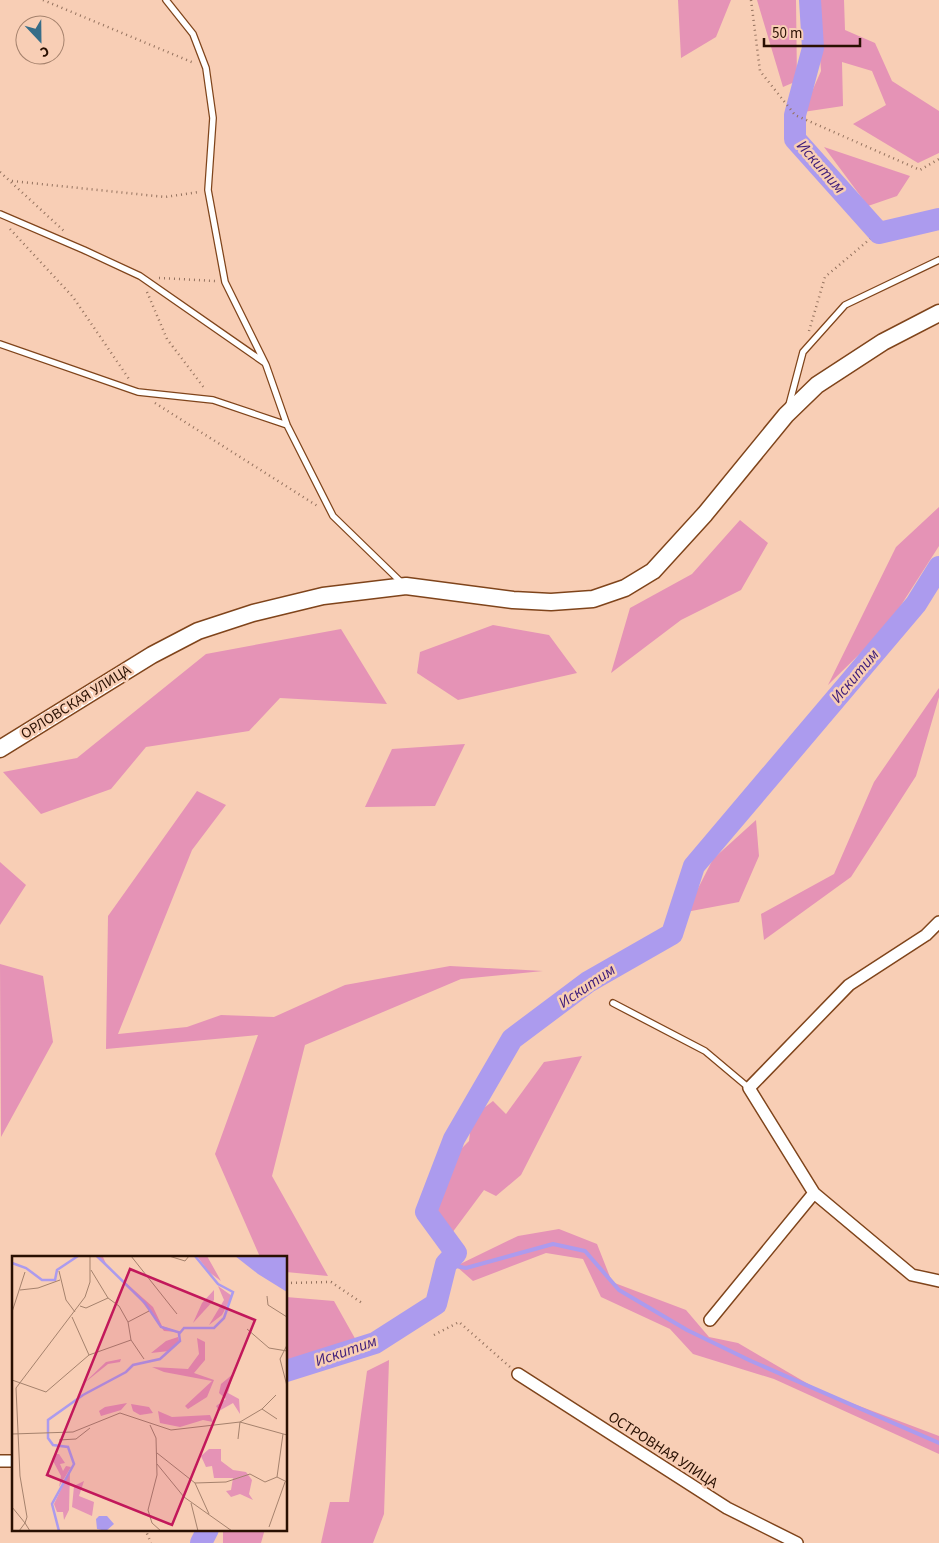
<svg xmlns="http://www.w3.org/2000/svg" width="939" height="1543" font-family="'Source Sans 3',sans-serif">
<style>
.green{fill:#e593b6}
.lines{fill:none;stroke-linecap:round;stroke-linejoin:round}
.stream{stroke:#ac9bee;stroke-width:4}
.river{stroke:#ac9bee;stroke-width:22}
.service-casing{stroke:#7f441b;stroke-width:8}
.minor-casing{stroke:#7f441b;stroke-width:14}
.secondary-casing{stroke:#7f441b;stroke-width:19}
.path{stroke:#94725e;stroke-width:2.5;stroke-dasharray:1 4;stroke-linecap:butt}
.service{stroke:#fff;stroke-width:5.5}
.minor{stroke:#fff;stroke-width:11}
.secondary{stroke:#fff;stroke-width:16}
.labels{text-anchor:middle;dominant-baseline:central;stroke-width:5;stroke-linejoin:round;paint-order:stroke}
.street-label{font-size:15px;fill:#291002;stroke:#f8ceb5}
.water-label{font-size:16px;font-style:italic;fill:#3d1c7a;stroke:#f8ceb5}
.inset-river{fill:none;stroke:#ac9bee;stroke-width:2.5}
.inset-road{fill:none;stroke:#a5826d;stroke-width:1}
.view{fill:#c2185b;fill-opacity:0.15;stroke:#c2185b;stroke-width:2.5}
.inset-edge{fill:none;stroke:#291002;stroke-width:2.5}
</style>
<rect width="100%" height="100%" fill="#f8ceb5"/>
<path class="green" d="M678,0H731L716,37L681,58Z
M757,0H796L797,81L783,87Z
M816,0H844L845,30L875,43L892,81L939,111V153L918,163L853,124L886,105L872,71L842,62L843,106L803,112L821,71Z
M824,147L910,176L897,196L868,206Z
M939,507V546L887,627L828,685L896,547Z
M740,520L768,543L741,590L681,620L611,673L630,608L692,574Z
M493,625L549,635L577,673L458,700L417,673L420,652Z
M341,629L387,704L280,698L249,731L146,747L111,789L41,814L3,772L77,758L206,654Z
M939,688V697L916,776L851,877L764,940L761,914L834,874L874,782Z
M465,744L435,806L365,807L392,749Z
M197,791L226,805L192,850L118,1034L187,1027L221,1015L274,1017L345,985L450,966L543,971L461,979L305,1045L272,1176L328,1276L286,1272V1257H260L215,1154L258,1035L106,1049L108,916Z
M756,820L759,856L739,902L686,912L713,859Z
M0,862L26,885L0,925Z
M0,964L43,976L53,1042L1,1137Z
M582,1056L521,1175L496,1196L484,1190L452,1233L436,1209L452,1158L469,1141L472,1117L493,1101L506,1114L544,1062Z
M559,1229L597,1244L612,1282L686,1310L709,1337L738,1343L822,1392L939,1436V1454L774,1379L693,1354L670,1329L601,1297L583,1259L546,1253L473,1281L456,1266L518,1236Z
M286,1297L334,1301L357,1342L286,1363Z
M389,1360L384,1514L373,1543H321L330,1502H349L367,1371Z
M223,1529H265L261,1543H223Z"/>
<g class="lines">
<path class="stream" d="M446,1264L466,1268L553,1244L585,1251L619,1290L687,1330L751,1361L939,1443"/>
<path class="river" d="M810,0L813,48L795,115V139L879,233L939,219
M286,1371L375,1343L436,1304L446,1264L456,1253L426,1212L454,1139L512,1039L588,982L672,934L694,866L916,604L939,567
M201,1543L208,1529"/>
<g class="service-casing">
<path id="service" d="M166,0L193,34L206,68L213,118L208,190L225,282L266,365L287,425L333,516L402,583
M0,214L84,250L140,276L265,363
M0,344L138,392L213,400L287,425
M789,405L803,352L845,305L939,260
M613,1003L705,1051L749,1088"/>
</g>
<g class="minor-casing">
<path id="minor" d="M939,922L926,935L849,985L749,1088L814,1193L912,1275L939,1281
M710,1320L814,1193
M518,1374L727,1508L797,1543
M0,1461H14"/>
</g>
<g class="secondary-casing">
<path id="secondary" d="M0,749L152,655L198,631L253,613L323,596L406,586L513,600L551,602L593,599L625,588L653,571L705,514L786,415L817,385L883,342L939,313"/>
</g>
<path class="path" d="M43,0L194,63
M751,0L760,71L795,115L920,170L939,159
M0,172L64,231
M12,181L165,197L199,192
M10,229L73,297L129,379
M159,278L216,281
M147,292L167,339L205,389
M809,331L825,277L870,239
M155,403L319,507
M286,1283L331,1282L362,1303
M434,1335L459,1322L510,1367
M145,1529L151,1543"/>
<use href="#service" class="service"/>
<use href="#minor" class="minor"/>
<use href="#secondary" class="secondary"/>
</g>
<g class="labels">
<g class="street-label">
<text transform="translate(76 702) rotate(-32)">ОРЛОВСКАЯ УЛИЦА</text>
<text transform="translate(663 1450) rotate(33)">ОСТРОВНАЯ УЛИЦА</text>
</g>
<g class="water-label">
<text transform="translate(821 167) rotate(49)">Искитим</text>
<text transform="translate(855 676) rotate(-50)">Искитим</text>
<text transform="translate(587 986) rotate(-34)">Искитим</text>
<text transform="translate(346 1351) rotate(-19)">Искитим</text>
</g>
</g>
<g transform="translate(12 1256)">
<rect width="275" height="275" fill="#f8ceb5"/>
<path d="M83,0L91,1L95,10L141,51L150,70L167,76L152,75L125,39ZM185,0H195L209,25L197,16ZM206,30L220,40L210,59L197,69L212,44ZM202,34V44L181,67L190,47ZM166,81L167,85L157,95L139,97L154,85ZM185,82L193,86V104L182,117L202,124L195,141L176,153L173,150L200,125L152,116L140,111L176,113L187,98ZM109,103L108,106L96,108L71,128L94,106ZM221,118L216,137L227,143L228,158L221,147L207,155L204,150L214,143L207,137L209,128ZM115,147L109,154L89,160L87,155L93,151ZM119,148L137,151L141,157L128,159L121,155ZM146,155L160,161L198,159L201,166L191,164L168,171L148,167ZM197,193H209V205L221,214L234,216L240,224L237,238L241,244L228,238L219,241L214,235L219,234L221,222H202L200,210L194,211L189,200ZM43,198H47L53,207L48,208L51,215L54,210L59,211L47,231L49,220L40,203ZM58,215L57,254L52,264L51,256H45L42,248ZM72,225L67,240L82,246L80,260L60,251L62,230Z" fill="#e593b6"/>
<path d="M223,0H275V36L246,18ZM87,260H95L102,268L94,275L85,273L84,263Z" fill="#ac9bee"/>
<path class="inset-river" d="M85,0L133,47L149,71L169,77M0,7L14,12L30,24H43L45,14L66,0M47,275L40,248L62,208L56,191L41,189L36,182V164L71,139L114,116L121,109L148,103L168,85L167,78L172,72H202L212,62L221,36L206,28L183,0"/>
<path class="inset-road" d="M119,0L165,58M157,0L173,5L177,0M47,15L54,44L63,56M8,34L26,32L48,24M255,40L256,49L275,61M68,50L74,52L96,42M0,56L13,16M60,61L77,99M116,66L137,55M235,73L257,92L275,95M119,84L132,103M275,89L268,103L275,130M0,124L34,136L77,99L119,84L116,66L107,50L96,42L79,14M250,153L265,163M138,169L144,182L145,219L136,254L140,267L149,275M0,178L61,176L108,157L159,174L228,166L275,179M271,178L265,221L275,226M226,183L228,166L250,153L264,139M47,184L64,183L78,172M145,197L183,227L214,226L238,218L253,226L265,221M145,208L172,241L220,275M183,227L197,258M179,247L186,275M0,251L13,267L15,261L8,220L4,132L73,41L78,26V0M257,271L273,226M7,275L13,267L18,275"/>
<path class="view" d="M118,13L243,64L160,269L35,219Z"/>
<rect width="275" height="275" class="inset-edge"/>
</g>
<g transform="translate(40 40) rotate(158)"><circle r="24" fill="#f8ceb5" stroke="#a5826d"/>
<path d="M0-4L9 19L0 12L-9 19Z" fill="#376d88"/>
<text y="-8" font-size="14" font-weight="bold" text-anchor="middle" fill="#291002">С</text>
</g>
<path d="M764 38v8h96v-8" fill="none" stroke="#291002" stroke-width="2.5"/>
<text x="772" y="38" font-size="15" fill="#291002" stroke="#f8ceb5" stroke-width="4" paint-order="stroke">50 m</text>
</svg>
